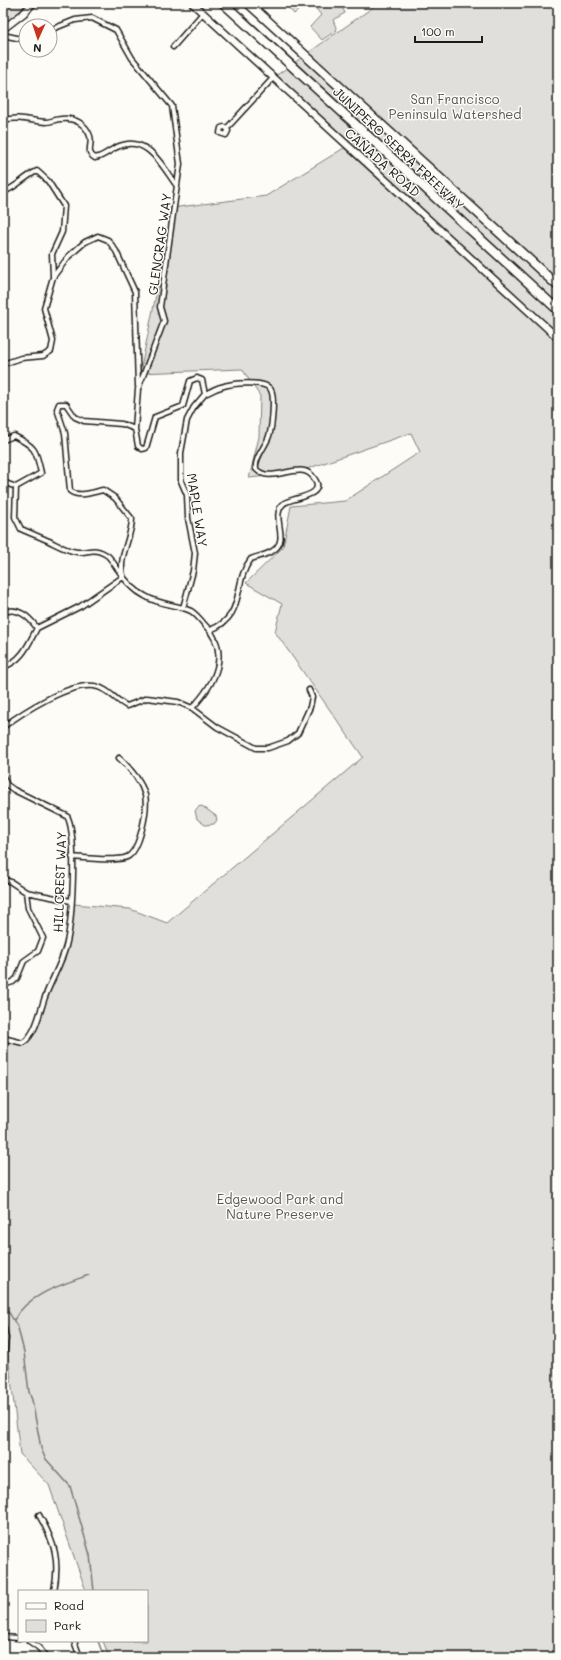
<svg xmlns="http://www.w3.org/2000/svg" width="561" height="1660" font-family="Mali,sans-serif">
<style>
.green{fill:#e0dfdb;stroke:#7e7e7c}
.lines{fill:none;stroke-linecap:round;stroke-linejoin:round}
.stream{stroke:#797876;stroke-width:1.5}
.street-casing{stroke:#1c1c1c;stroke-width:7}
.secondary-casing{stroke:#1c1c1c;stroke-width:9}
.highway-casing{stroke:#1c1c1c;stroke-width:11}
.street{stroke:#fdfcf7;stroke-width:4}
.secondary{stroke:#fdfcf7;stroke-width:6}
.highway{stroke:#fdfcf7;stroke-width:8}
.labels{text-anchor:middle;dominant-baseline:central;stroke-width:3;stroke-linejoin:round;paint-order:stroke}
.park-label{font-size:13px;fill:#575655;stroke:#fdfcf7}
.street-label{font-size:13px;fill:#1c1c1c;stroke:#fdfcf7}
</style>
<rect width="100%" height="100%" fill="#fdfcf7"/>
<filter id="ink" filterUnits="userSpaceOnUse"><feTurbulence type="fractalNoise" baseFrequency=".025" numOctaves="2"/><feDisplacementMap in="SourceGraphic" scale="8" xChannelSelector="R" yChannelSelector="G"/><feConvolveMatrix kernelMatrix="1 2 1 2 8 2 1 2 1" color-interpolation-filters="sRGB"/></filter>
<g filter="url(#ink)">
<path class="green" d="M11,3H26L19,13L3,26V8L12,7Z
M289,3H340L345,13L333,20L337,30L322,40L310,27L321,15L314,6H303L294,14L287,6Z
M379,3H558V338L274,77Z
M344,148L558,342V1657H109L103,1641H147V1591H86L49,1485L20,1454L6,1338L3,1324V1043L10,1045L11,1041L23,1043L30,1037L68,938L74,904L130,909L167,923L363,757L275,632L282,604L246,583L283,547L291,506L345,501L420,452L411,433L295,473L249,478L259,437L260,396L242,369L140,373L173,212L171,208L266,196Z
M202,806L216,816L217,820L214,824L205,825L197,819L195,811L198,807Z"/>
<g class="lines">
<path class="stream" d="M3,1307L10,1314L18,1328L24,1352L29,1392L32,1400L41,1448L45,1458L70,1486L90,1555L94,1591
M14,1320C27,1294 64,1284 89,1275
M98,1641L104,1657"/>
<g class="street-casing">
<path id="street" d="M50,30L75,20L92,18L116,30L132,58L172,106L180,164L160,307L164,321L138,389L135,429L138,446L142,449L146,448L155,417L183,406L190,381L197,378L202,380L205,394L194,407L187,420L181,453V481L187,495L188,518L195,553L193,571L183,608
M3,35L26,40
M173,47L203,13
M3,120C23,116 28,121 46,122C51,122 56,119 61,119C74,117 86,124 90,136C93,145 85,152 95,158C103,157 110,150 117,147C147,133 162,166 177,186
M227,128L224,127L221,128L220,133L226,135L228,131L227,128L274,77
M3,192C16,188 24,177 37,171L48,181L64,206L62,232L52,254L53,276
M3,364L21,358L43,356L51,351L53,341L44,308L53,277L69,256L85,242L98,236L108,240L116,251L135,292L138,386
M205,394C210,392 216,388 221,387C231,383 266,380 271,390C275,397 272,428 269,436C266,446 254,458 256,469C271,486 301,458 314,478C328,497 291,497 283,504C270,517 290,538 274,550C268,555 258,556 251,559C232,583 247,616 210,630
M3,440L14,436C36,447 36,450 41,473L16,487L15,517L21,529C30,533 40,537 49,541C59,546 65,550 77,552C89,553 94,546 108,556C112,560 116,567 119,571C125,580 135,591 145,596C159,605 176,604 191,611C196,614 200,619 204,624C232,652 215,684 192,708
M3,482L16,487
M123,575C118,557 132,537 132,519L115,498L103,490C93,492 79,498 70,491L65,433L57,409L59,404H66L75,417L84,421L122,424L135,429
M3,613C17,605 30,618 37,628C28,645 22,661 3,667
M37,628L81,606L123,577
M3,727C23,712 68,683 94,686C108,688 115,700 127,706L147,698L178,702L192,708L217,727L256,748H268L288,741L298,733L310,707L312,697L309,690
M3,777L7,785L14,790L67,816C78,835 72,924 66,946C61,965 50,982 44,1000C39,1015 36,1033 23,1043L3,1038
M72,857C84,858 116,862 127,857C140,851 148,809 145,795C141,781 129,767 119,758
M3,879L11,882L26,892L71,901
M3,985L13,982L17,978L24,961L38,951L43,938L28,908L26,892
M3,1324L6,1338L3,1368
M39,1515C55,1543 60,1560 54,1591
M3,1637L19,1638
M29,1641L39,1648L46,1657
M74,1641L80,1657"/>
</g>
<g class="secondary-casing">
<path id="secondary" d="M192,3L558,338
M3,29L24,13L33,3"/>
</g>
<g class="highway-casing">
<path id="highway" d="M223,3L558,310
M248,3L558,286"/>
</g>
<use href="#street" class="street"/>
<use href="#secondary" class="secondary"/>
<use href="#highway" class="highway"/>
</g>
</g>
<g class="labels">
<g class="park-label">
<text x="455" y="98">San Francisco<tspan x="455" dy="15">Peninsula Watershed</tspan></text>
<text x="280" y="1198">Edgewood Park and<tspan x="280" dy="15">Nature Preserve</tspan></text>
</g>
<g class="street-label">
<text transform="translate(399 148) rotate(43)">JUNIPERO SERRA FREEWAY</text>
<text transform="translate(383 162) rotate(42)">CAÑADA ROAD</text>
<text transform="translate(159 244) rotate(-82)">GLENCRAG WAY</text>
<text transform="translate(198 510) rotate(81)">MAPLE WAY</text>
<text transform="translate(59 882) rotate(-88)">HILLCREST WAY</text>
</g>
</g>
<rect width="561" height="1660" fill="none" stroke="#fdfcf7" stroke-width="16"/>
<rect x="8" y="8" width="545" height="1644" fill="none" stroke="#1c1c1c" stroke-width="1.5" filter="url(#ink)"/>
<rect x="18" y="1590" width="130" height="52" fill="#fdfcf7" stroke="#a3a29f"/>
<rect x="26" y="1603" width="20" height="6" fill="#fdfcf7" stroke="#a3a29f"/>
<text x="54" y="1610" font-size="12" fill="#1c1c1c">Road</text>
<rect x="26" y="1620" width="20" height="12" fill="#e0dfdb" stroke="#a3a29f"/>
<text x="54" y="1630" font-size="12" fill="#1c1c1c">Park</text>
<g transform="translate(38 38) rotate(183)"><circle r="19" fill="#fdfcf7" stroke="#a3a29f"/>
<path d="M0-3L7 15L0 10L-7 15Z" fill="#c8321e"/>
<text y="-6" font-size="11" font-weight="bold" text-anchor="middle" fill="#1c1c1c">N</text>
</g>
<path d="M415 36v6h67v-6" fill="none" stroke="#1c1c1c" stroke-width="2"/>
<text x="421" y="36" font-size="12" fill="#1c1c1c" stroke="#fdfcf7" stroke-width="3" paint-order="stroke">100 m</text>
</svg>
